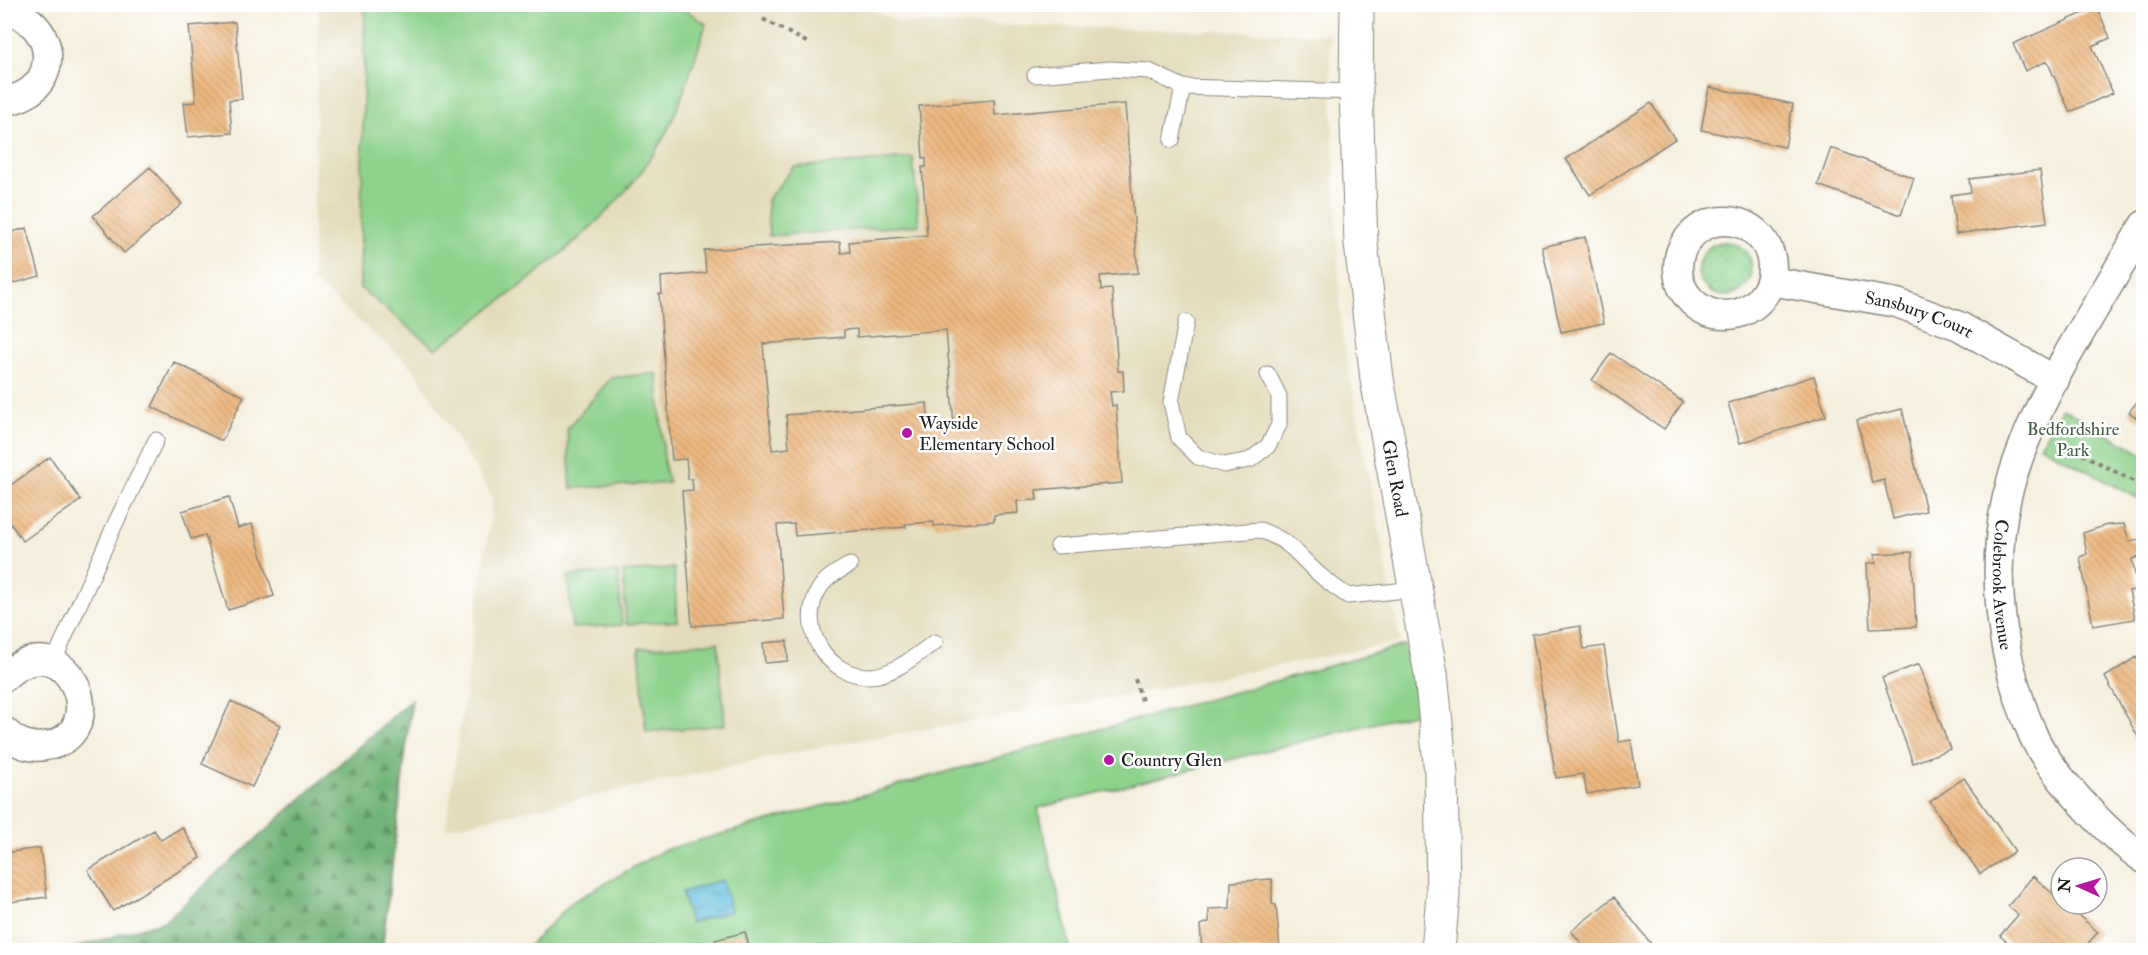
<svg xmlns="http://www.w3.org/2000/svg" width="2148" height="955" font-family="'IM FELL Double Pica',serif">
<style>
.built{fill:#e3dbba}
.grass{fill:url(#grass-dots);stroke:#557754;stroke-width:1.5}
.forest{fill:url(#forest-firs);stroke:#47684a;stroke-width:1.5}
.park{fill:#8ed28c;stroke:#557754;stroke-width:1.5}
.water{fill:url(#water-waves);stroke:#3e6c7c;stroke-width:1.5}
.building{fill:url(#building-back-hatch);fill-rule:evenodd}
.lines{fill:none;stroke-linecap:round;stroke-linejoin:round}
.service-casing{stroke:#88867c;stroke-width:17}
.minor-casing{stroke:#88867c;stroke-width:31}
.secondary-casing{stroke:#88867c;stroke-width:35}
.path{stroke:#88867c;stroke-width:4;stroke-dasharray:4.5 4.5;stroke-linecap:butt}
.service{stroke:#fff;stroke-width:15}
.minor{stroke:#fff;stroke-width:28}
.secondary{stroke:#fff;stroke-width:33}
.poi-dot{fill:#b5179e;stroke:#fff;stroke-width:2}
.labels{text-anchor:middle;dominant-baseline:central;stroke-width:5;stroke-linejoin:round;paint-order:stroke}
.street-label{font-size:18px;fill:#1c1c1c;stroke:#fff}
.poi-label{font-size:18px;fill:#1c1c1c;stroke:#fff;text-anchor:start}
.park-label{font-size:18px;fill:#445c43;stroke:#fff}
</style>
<defs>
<pattern id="grass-dots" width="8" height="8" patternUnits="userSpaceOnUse" patternTransform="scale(1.5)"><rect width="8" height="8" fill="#8ed28c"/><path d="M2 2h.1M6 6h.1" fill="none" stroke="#7ab478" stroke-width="1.8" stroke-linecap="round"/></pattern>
<pattern id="forest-firs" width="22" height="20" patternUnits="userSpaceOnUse" patternTransform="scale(1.5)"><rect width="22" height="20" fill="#72b478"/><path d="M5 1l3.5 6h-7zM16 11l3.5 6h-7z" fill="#5d9262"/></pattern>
<pattern id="water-waves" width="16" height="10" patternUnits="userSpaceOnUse" patternTransform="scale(1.5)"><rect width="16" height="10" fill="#5fbcdd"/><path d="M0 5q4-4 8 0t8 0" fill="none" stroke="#52a1bd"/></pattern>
<pattern id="building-back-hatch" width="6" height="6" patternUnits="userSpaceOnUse" patternTransform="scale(1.5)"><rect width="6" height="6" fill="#ebb780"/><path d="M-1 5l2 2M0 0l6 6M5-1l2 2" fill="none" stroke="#c99d6e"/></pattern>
</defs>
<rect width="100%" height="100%" fill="#fff"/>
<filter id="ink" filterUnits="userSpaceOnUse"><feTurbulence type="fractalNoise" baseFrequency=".0167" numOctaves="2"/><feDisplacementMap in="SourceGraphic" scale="12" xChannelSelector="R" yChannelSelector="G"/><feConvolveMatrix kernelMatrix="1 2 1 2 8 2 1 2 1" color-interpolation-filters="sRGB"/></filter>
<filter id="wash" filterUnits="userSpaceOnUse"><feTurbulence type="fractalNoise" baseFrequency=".008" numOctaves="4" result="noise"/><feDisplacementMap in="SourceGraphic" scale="24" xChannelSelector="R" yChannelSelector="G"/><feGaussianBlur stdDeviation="1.35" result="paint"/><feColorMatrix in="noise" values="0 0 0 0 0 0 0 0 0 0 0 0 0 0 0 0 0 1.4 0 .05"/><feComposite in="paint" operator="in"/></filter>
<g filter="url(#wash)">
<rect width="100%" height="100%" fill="#f5efdd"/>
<path class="built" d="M859,4L902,23L1329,34L1341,328L1400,642L1105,699L830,745L446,828L493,498L413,368L312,280L319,5Z"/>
<path class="grass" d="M1698 269a27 27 0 1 1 54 0a27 27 0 1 1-54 0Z"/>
<path class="forest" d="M412,699L382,950H67L165,921Z"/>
<path class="park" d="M365,5H678L706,24C694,60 684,97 667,131C622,220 514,290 436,349L360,288Z
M913,158L919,225L769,236L767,200L794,167Z
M657,373L665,471L669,483L571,488L567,429L611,378Z
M2062,408L2143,454V501L2040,446Z
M674,568L677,621L626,624L623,572Z
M618,572L622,625L572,628L568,576Z
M718,642L725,725L646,732L639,648Z
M1405,645L1420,712L1038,808L1071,950H525L572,902L664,850Z"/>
<path class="water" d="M722,880L731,911L690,923L682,892Z"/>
<g id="blocks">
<path class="building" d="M2097,7L2110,38L2092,46L2113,93L2070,112L2047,61L2025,71L2013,44Z
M235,22L242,99L229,100L232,133L188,137L184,103L196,102L189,26Z
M1709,87L1793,104L1785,147L1701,130Z
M994,100L995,115L1125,104L1138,273L1100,276L1101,290L1112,289L1118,371H1123L1124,391L1110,392L1112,406L1116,405L1122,483L1036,490L1037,500L1017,501L1018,513L994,515V521L934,526V522L905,524L906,527L795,536L794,524L777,525L784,619L692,626L682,491L693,490L692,479H688L686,459L672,460L659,294H662L661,277L706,273L704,250L840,242L841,253L850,252L849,242L927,235L922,167H926V158H923L919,106ZM857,329V337L946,330L954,425L929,427L927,403L786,415L789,448L772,450L763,344L844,337V330Z
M1651,103L1675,139L1590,195L1566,159Z
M1831,148L1914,178L1901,215L1818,185Z
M150,167L182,204L124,253L93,216Z
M2040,170L2047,222L1956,234L1951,195L1971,192L1969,179Z
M27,228L40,276L4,286V234Z
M1585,237L1604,323L1561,332L1542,247Z
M1611,353L1683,402L1664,429L1592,380Z
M174,362L244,396L222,441L152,407Z
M1814,376L1826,416L1740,443L1728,403Z
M2144,393V423L2129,412Z
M1902,409L1926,511L1893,519L1884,480L1872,483L1857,420Z
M50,457L81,500L23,541L4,515V490Z
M229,497L238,528L252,524L274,596L228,610L205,535L191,539L182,511Z
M2124,524L2129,541L2140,539L2143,555L2132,559L2138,589L2129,591L2135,619L2093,626L2080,557L2087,554L2083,533L2107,525Z
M1912,552L1916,627L1870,629L1867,563H1876L1875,554Z
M1580,626L1584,649L1604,646L1619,742L1631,740L1638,785L1587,794L1583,774L1556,778L1532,634Z
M787,641L788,661L765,663L763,643Z
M2136,657L2144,667L2142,744L2105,677Z
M1919,664L1950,749L1913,763L1882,678Z
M231,701L281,725L252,787L202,764Z
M1964,778L2015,851L1980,874L1930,802Z
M182,827L201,858L113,911L88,870L154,830L161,840Z
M40,848L47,897L4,903V853Z
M2033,876L2061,901V904H2065L2098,932L2082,950H2017L2000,936L2018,915L2008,906Z
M1272,879V904L1276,905L1280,950H1202L1200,925L1209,922V909L1230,908L1231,882Z
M1614,897L1656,950H1587L1571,931Z
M745,932L750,950H718L715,940Z"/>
</g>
</g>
<g filter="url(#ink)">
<use href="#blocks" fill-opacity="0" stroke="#88867c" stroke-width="1.5"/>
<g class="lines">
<g class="service-casing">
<path id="service" d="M1035,75L1110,69L1149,71L1183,87
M1172,140L1183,87L1356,92
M1186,322L1171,402L1179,438L1198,457L1224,465L1250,460L1268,446L1279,425V396L1268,374
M1058,546L1260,530C1296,544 1295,554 1321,576C1329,583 1339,590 1348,596L1416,589
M850,565C837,572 825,578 818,591C797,629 828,677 870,676C894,675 916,655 935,642
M53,663L116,522L156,440"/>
</g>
<g class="minor-casing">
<g id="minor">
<path d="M4,10C61,21 62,94 4,101"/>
<circle cx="1725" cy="268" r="47"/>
<path id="s1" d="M2144,225C2098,306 2039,390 2012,478C1987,560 1999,656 2033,735C2049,772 2110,837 2144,859"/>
<path id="s2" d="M1771,281L1897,303L1959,326L2055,380"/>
<path d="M4,677C69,617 115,737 45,746C29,749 16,743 4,731"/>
</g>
</g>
<g class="secondary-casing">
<g id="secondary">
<path id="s3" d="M1357,4L1356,92L1361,244L1377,379L1431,674L1441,773L1443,895L1438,950"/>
</g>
</g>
<path class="path" d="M763,19L810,44
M2058,441L2144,487
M1135,679L1143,704"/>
<use href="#service" class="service"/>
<use href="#minor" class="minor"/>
<use href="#secondary" class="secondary"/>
</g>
</g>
<g class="poi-dot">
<circle cx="907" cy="433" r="6"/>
<circle cx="1109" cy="760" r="6"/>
</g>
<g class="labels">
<g class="street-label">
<text stroke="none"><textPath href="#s2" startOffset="152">Sansbury Court</textPath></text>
<text stroke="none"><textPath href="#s3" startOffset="477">Glen Road</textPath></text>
<text stroke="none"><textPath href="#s1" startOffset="394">Colebrook Avenue</textPath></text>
</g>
<g class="poi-label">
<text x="919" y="423">Wayside<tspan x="919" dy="21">Elementary School</tspan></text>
<text x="1121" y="760">Country Glen</text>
</g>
<g class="park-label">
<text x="2073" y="429">Bedfordshire<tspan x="2073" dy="21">Park</tspan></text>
</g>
</g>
<rect width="2148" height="955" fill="none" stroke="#fff" stroke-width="24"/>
<g transform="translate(2079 886) rotate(274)"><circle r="28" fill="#ffffff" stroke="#a4a4a4" stroke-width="1.5"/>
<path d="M0-4.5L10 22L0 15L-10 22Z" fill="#b5179e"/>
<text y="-9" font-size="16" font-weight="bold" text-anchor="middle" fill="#1c1c1c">N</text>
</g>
</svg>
